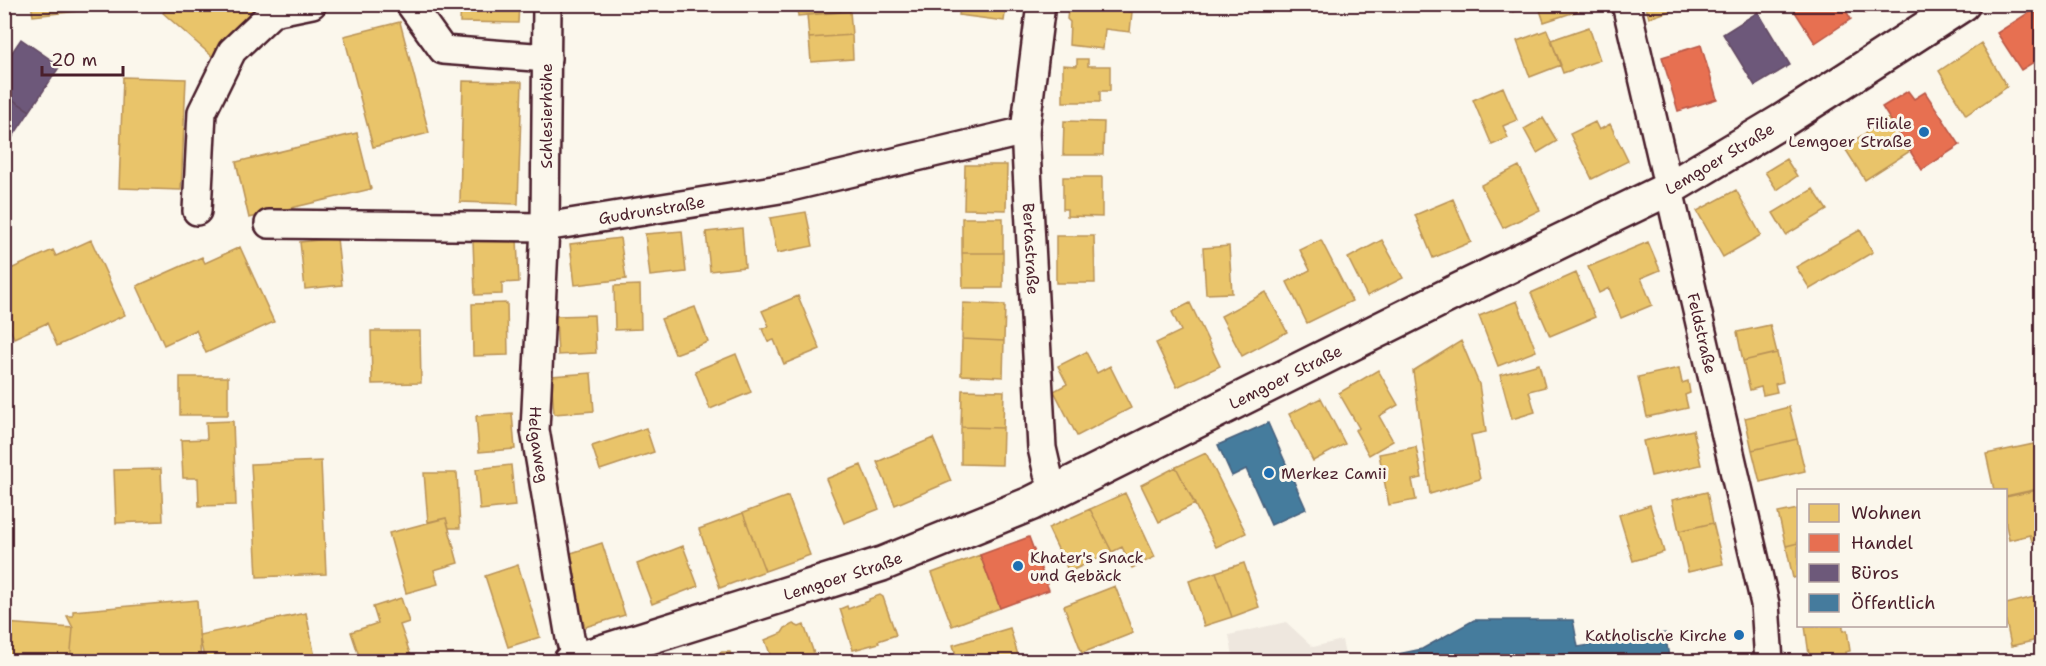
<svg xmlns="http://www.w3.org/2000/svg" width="2046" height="666" font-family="'Shantell Sans',sans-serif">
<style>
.built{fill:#eee7de}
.homes{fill:#e9c46a;stroke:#b99257;stroke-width:1.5}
.shops{fill:#e76f51;stroke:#b85746;stroke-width:1.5}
.offices{fill:#6d597a;stroke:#624862;stroke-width:1.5}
.public{fill:#457b9d;stroke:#465f7b;stroke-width:1.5}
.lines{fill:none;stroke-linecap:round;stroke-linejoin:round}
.minor-casing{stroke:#4a1f2b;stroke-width:32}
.secondary-casing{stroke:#4a1f2b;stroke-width:38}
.minor{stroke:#fbf7ec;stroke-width:27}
.secondary{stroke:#fbf7ec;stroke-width:33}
.poi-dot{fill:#1f6fb2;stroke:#fbf7ec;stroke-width:2}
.labels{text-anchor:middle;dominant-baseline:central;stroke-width:6;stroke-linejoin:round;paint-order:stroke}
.street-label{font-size:16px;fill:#4a1f2b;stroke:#fbf7ec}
.poi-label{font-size:16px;fill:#4a1f2b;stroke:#fbf7ec;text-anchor:end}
</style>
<rect width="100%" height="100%" fill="#fbf7ec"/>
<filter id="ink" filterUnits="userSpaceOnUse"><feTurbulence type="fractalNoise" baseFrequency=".0167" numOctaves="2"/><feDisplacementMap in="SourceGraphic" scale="12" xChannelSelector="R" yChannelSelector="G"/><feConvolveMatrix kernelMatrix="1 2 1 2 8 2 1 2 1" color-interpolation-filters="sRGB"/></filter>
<g filter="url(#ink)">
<path class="built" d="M1286,622L1313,647L1342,640L1346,661H1234L1229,635Z"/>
<path class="homes" d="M31,4H77L78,11L33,16Z
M170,4H258L213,57L163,13Z
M461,4H519L518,23L460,22Z
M797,4H840L841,12L798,16Z
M960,4H1009L1008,7H1006L1004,21L959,15Z
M1511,4H1536L1513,12Z
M1538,4H1583L1584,9L1544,22Z
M1645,4H1688V5L1649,18Z
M1071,6L1132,12L1130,32L1105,29L1103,49L1069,45L1070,22L1067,19L1068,10Z
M850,11L852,35L809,38L807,15Z
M400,22L429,133L373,147L344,36Z
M1589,27L1600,60L1563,73L1551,40Z
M1547,30L1561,65L1530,77L1517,41Z
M852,35L853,59L811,62L809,38Z
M1981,43L2007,87L1966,115L1939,71Z
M1077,59H1088V66H1110V91H1100V102H1063V65L1077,66Z
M123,77L186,79L181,190L119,188Z
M463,81L522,82L518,204L460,202Z
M1503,87L1517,120L1503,126L1508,138L1492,145L1473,100Z
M2042,108V126L2034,112Z
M1543,118L1557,141L1537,153L1524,129Z
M1889,118L1910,151L1865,180L1844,147Z
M1064,121L1104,122L1103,155H1063Z
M1595,122L1599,130L1610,124L1628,161L1592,179L1570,134Z
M357,133L371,189L249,218L236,162Z
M1786,159L1797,176L1777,190L1765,172Z
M965,165H1007L1006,210L964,209Z
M1519,166L1540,210L1503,228L1481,185Z
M1063,177H1102V217L1067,216V209H1063Z
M1813,189L1827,210L1786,235L1773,213Z
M1736,190L1761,235L1723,257L1697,211Z
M1453,199L1471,242L1433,258L1415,215Z
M806,212L813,246L777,253L770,218Z
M962,218H1003V253H962Z
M742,228L745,267L710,271L706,232Z
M1860,230L1873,252L1810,289L1796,267Z
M682,231L686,272L650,276L645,234Z
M1056,236H1094L1095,283H1056Z
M337,238L342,285L305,289L300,242Z
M620,238L626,279L575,285L570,244Z
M517,239L519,282L502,283V294L475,295L473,241Z
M91,240L125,315L57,346L47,323L14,338L4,316V272L53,250L56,256Z
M1321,240L1352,301L1307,323L1287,282L1310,270L1300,250Z
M1382,240L1403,278L1367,296L1348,258Z
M1648,242L1660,270L1641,278L1652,305L1621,318L1609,288L1599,293L1588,267Z
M1229,246L1232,293L1206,294L1203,248Z
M240,247L274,322L206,353L196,330L164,345L137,286L202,257L205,263Z
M962,253H1003V288H963Z
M1576,273L1595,317L1550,336L1531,293Z
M640,285L641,329L615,330L614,286Z
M1266,292L1287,332L1242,356L1221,316Z
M798,296L820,349L784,364L774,340L768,342L762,329L769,326L762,311Z
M1517,301L1536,351L1498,366L1479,316Z
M507,303L508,355L473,356L472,304Z
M963,303L1005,305L1004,341L962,339Z
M1190,303L1220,366L1177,387L1156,343L1181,331L1172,312Z
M695,307L708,342L675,354L661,319Z
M594,315L596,353L558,355L556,316Z
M1770,325L1777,353L1743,361L1737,332Z
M371,331H420L421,383L372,384Z
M962,339L1004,341L1003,377L961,375Z
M1461,341L1479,384L1486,432L1471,435L1480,479L1430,494L1413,371Z
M1086,352L1097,373L1110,366L1131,408L1077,436L1054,391L1067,384L1058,366Z
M1777,353L1783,382L1775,384L1777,392L1763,395L1761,387L1750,390L1743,361Z
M736,354L751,392L710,409L695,371Z
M1539,364L1545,387L1529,391L1535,412L1512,419L1500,375Z
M1679,368L1682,383L1688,381L1690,393L1685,395L1688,408L1647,417L1638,377Z
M1378,370L1398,405L1379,416L1393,441L1369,455L1355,430L1359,428L1339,393Z
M591,373L594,411L554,414L551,376Z
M180,377H228V415H180Z
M962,390L1004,391L1003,428L961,427Z
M1321,398L1345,444L1313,461L1289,414Z
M1789,407L1797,439L1752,450L1745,418Z
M512,413L515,449L479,452L476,416Z
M233,421L236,505L199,506L198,478H183L181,440L207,439L206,422Z
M961,427L1003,428L1002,465L961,464Z
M646,428L654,452L600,470L592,446Z
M1693,430L1701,465L1651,476L1643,441Z
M933,438L951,481L895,505L877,462Z
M1797,439L1805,471L1760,482L1752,450Z
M2034,444L2042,475V488L2006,496V490H1994L1986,454Z
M1416,447L1422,478L1412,480L1416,500L1389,505L1379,454Z
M1206,453L1246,533L1216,547L1176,467Z
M321,461L326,574L257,577L251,464Z
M511,465L515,506L480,510L476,469Z
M861,465L879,509L844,523L826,479Z
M1176,467L1195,504L1159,522L1141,485Z
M161,469L163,521L116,523L114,470Z
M424,473H457L460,528H449L446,518L428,522Z
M2042,489V539L2032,541L2030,535L2009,540L2006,525V497Z
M1707,492L1713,523L1679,531L1672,500Z
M1125,493L1155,557L1132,568L1122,547L1112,552L1090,509Z
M788,496L810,555L765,571L743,513Z
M1650,505L1664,552L1633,561L1619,515Z
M1090,509L1112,552L1069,572L1048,528Z
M1798,509V543L1786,546L1778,513Z
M743,513L765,571L720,588L699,529Z
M446,518L458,563L434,570L438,584L406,593L389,533Z
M1713,523L1723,564L1688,572L1679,531Z
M602,543L625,615L585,627L562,556Z
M1798,543V577L1793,578L1786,546Z
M683,546L698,586L652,604L637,564Z
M980,555L1000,608L952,626L932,573Z
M1244,563L1259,607L1232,617L1216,572Z
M518,565L540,637L508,647L485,576Z
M1216,572L1232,617L1204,626L1189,581Z
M1115,586L1133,633L1082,653L1064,606Z
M880,595L883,597L896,635L878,641L879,643L853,650L840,609L847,606L848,609L869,601V599Z
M2042,595V639L2011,646L2006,621V604Z
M401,598L409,622L400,625L413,662H361L351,632L378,623L373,607Z
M197,600L201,661L70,662L73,628L67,616H73V611Z
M306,613L316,662H205L199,635Z
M4,623L73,628L70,662H4Z
M793,624L799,627L804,625L817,662H773L765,640L782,633L785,628Z
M1805,626H1843V631L1847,630L1850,651L1845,652L1847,662H1810Z
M1010,628L1020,662H958L953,645Z
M722,652H730L733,662H700Z"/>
<path class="shops" d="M1790,4H1842L1851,19L1815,43Z
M1859,4H1878L1865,13Z
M2042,4V57L2021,70L1997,33Z
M1701,45L1717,99L1678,111L1662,57Z
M1908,91L1914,99L1925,92L1960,145L1922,170L1882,107Z
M1029,537L1049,590L1000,608L980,555Z"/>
<path class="offices" d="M1758,12L1790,65L1755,86L1723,34Z
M21,39L60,66L30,111L4,94V64Z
M4,94L30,111L4,150Z"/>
<path class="public" d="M1268,423L1306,509L1271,525L1246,469L1232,476L1218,445Z
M1474,620H1573L1578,647L1665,633L1669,657L1653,662H1360L1422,649Z"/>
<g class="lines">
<g class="minor-casing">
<g id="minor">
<path d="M410,4L443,50L547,58"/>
<path id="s1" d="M547,4L545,227L535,430L570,638L576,660"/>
<path id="s2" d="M1041,4L1025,131L1042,448L1048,474L1056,491"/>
<path id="s3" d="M1626,4L1765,604L1769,662"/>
<path d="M197,211L202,112L232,51L273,12L312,4"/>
<path id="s4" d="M269,224L545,227L786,188L1025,131"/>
</g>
</g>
<g class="secondary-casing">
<g id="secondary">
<path id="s5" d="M570,662L882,564L1030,504L1447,296L1670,188L1782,121L1963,4"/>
</g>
</g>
<use href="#minor" class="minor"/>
<use href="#secondary" class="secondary"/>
</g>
</g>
<g class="poi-dot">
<circle cx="1924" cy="132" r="6"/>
<circle cx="1269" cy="473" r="6"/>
<circle cx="1018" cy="566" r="6"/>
<circle cx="1739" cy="635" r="6"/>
</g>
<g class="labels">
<g class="street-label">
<text transform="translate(546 116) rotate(-90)">Schlesierhöhe</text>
<text stroke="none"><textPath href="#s5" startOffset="1258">Lemgoer Straße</textPath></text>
<text stroke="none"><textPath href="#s4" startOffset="384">Gudrunstraße</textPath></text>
<text stroke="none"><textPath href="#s2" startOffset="246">Bertastraße</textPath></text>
<text stroke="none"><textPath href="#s3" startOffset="338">Feldstraße</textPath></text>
<text stroke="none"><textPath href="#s5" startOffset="772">Lemgoer Straße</textPath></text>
<text stroke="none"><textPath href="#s1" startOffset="441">Helgaweg</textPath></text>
<text stroke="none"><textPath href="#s5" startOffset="286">Lemgoer Straße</textPath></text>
</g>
<g class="poi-label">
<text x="1912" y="123">Filiale<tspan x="1912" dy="18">Lemgoer Straße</tspan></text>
<text x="1281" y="473" text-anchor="start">Merkez Camii</text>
<text x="1030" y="557" text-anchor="start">Khater's Snack<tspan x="1030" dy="18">und Gebäck</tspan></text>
<text x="1727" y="635">Katholische Kirche</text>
</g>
</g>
<rect width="2046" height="666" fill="none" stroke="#fbf7ec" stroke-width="24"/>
<rect x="12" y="12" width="2022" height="642" fill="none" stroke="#4a1f2b" stroke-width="2" filter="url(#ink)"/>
<rect x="1797" y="489" width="210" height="138" fill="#fbf7ec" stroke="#b4a19f" stroke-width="1.5"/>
<rect x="1809" y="504" width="30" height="18" fill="#e9c46a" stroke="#b4a19f" stroke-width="1.5"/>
<text x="1851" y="519" font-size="18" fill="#4a1f2b">Wohnen</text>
<rect x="1809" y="534" width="30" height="18" fill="#e76f51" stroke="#b4a19f" stroke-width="1.5"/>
<text x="1851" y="549" font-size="18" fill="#4a1f2b">Handel</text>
<rect x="1809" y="564" width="30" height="18" fill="#6d597a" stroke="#b4a19f" stroke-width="1.5"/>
<text x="1851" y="579" font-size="18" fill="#4a1f2b">Büros</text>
<rect x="1809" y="594" width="30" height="18" fill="#457b9d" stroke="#b4a19f" stroke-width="1.5"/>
<text x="1851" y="609" font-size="18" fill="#4a1f2b">Öffentlich</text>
<path d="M42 66v9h81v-9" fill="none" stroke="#4a1f2b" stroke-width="3"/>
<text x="51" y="66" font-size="18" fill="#4a1f2b" stroke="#fbf7ec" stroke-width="4.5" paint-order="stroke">20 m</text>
</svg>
